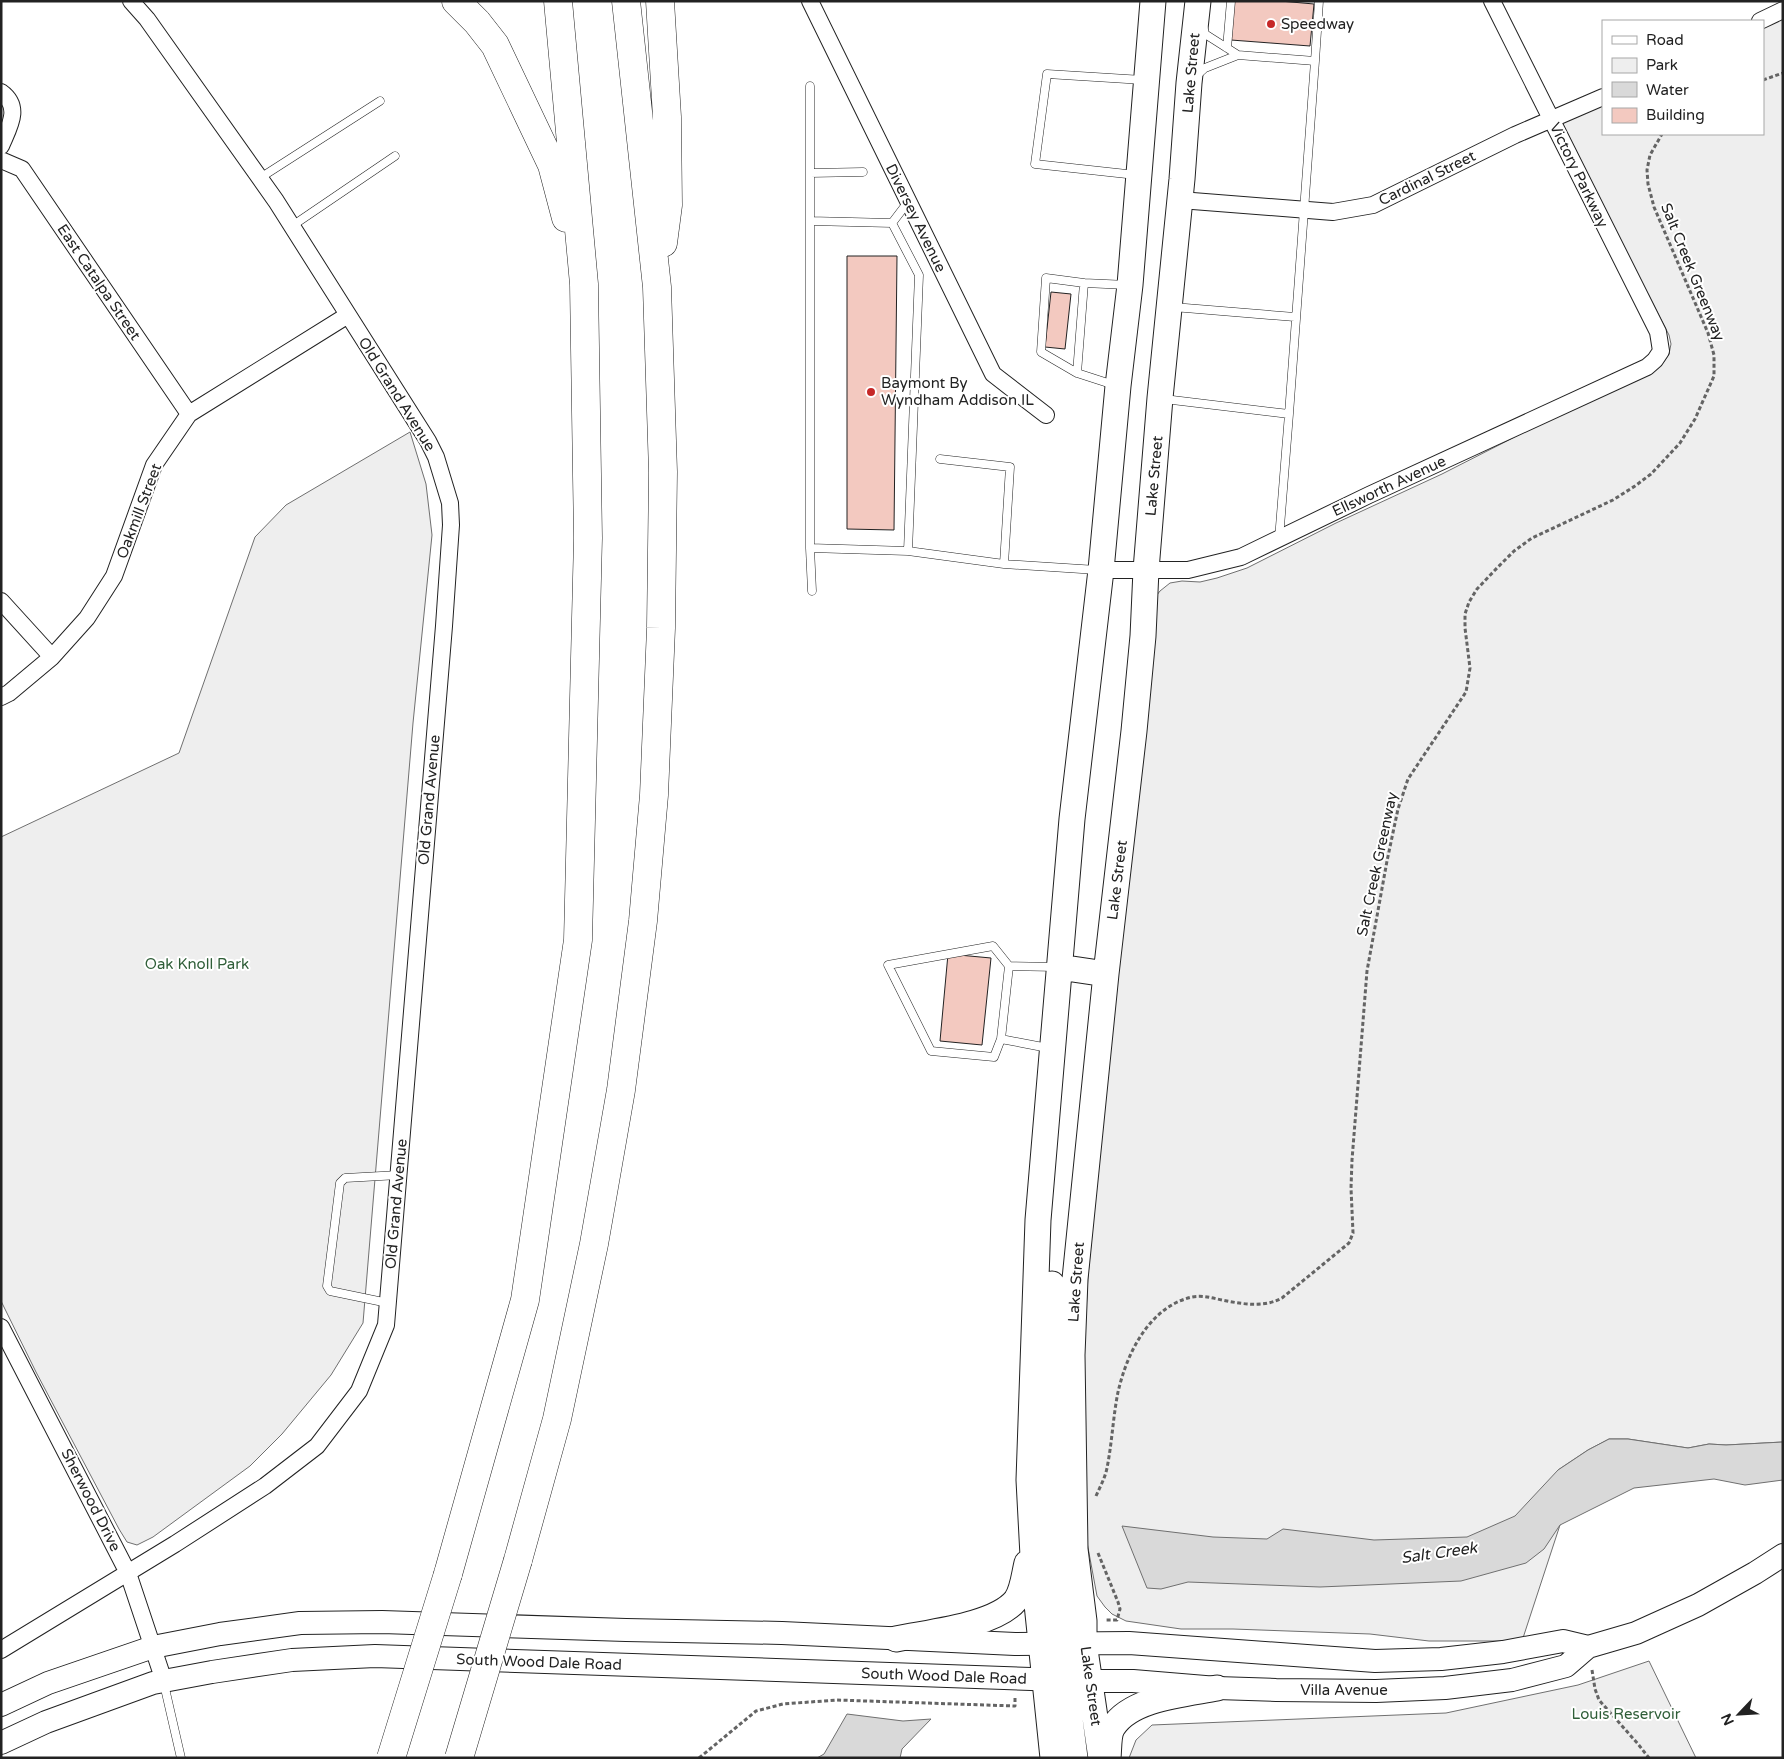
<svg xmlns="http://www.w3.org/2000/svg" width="1784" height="1759" font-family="'Varela Round',sans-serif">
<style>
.green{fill:#eee;stroke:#6f6f6f}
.water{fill:#d9d9d9;stroke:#6f6f6f}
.building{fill:#f3c9c0;stroke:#222}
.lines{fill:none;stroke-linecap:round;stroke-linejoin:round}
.service-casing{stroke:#222;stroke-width:9}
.minor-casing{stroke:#222;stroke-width:18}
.secondary-casing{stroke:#222;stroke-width:24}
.primary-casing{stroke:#222;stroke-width:27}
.motorway-casing{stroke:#222;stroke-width:29}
.path{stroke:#646464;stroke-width:3;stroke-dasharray:4 2.5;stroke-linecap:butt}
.service{stroke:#fff;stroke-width:8}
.minor{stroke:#fff;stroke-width:16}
.secondary{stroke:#fff;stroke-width:22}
.primary{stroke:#fff;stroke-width:25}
.motorway{stroke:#fff;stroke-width:28}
.motorway-bridge-casing{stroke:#222;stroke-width:29;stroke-linecap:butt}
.motorway-bridge{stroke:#fff;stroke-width:28}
.poi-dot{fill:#c62828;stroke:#fff;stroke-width:2}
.labels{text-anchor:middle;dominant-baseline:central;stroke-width:4;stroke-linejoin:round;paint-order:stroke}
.poi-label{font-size:15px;fill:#222;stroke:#fff;text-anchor:start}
.street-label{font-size:15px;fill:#222;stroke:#fff}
.park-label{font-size:15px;fill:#2f5e38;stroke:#fff}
.water-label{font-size:16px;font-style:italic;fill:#222;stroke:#fff}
</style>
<rect width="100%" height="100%" fill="#fff"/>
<path class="green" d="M1783,18V1442L1726,1445L1709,1444L1688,1448L1628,1439H1609L1588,1450L1558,1470L1560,1525L1522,1641H1429L1370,1634L1233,1629H1181L1126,1621L1112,1614L1105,1607L1097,1596L1086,1537L1082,1385L1088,1275L1153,600L1160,591L1170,583L1182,581L1200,582L1217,578L1247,568L1336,523L1442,474L1552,418L1634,381L1651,374L1663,363L1669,354L1671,344L1669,335L1568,140L1562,124L1570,118L1603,103V134H1763V28Z
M410,432L426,484L432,535L413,723L363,1323L331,1375L282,1434L250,1466L153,1537L137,1545L127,1542L119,1529L36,1372L1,1301V837L179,753L255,537L286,505Z
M1649,1661L1696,1758H1129L1136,1740L1152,1725L1446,1713L1578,1685Z"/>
<path class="water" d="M1609,1439H1628L1688,1448L1709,1444L1726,1445L1783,1442V1480L1745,1485L1714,1479L1634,1488L1560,1525L1544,1549L1526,1563L1461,1581L1320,1587L1188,1582L1161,1589L1147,1588L1122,1526L1213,1537L1267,1539L1283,1529L1374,1540L1467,1537L1515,1516L1558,1470L1588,1450Z
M847,1714L903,1721L931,1719L902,1749L900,1758H817L824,1754Z"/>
<path class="building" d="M1234,1H1280L1314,4L1310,46L1231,40Z
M847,256H897L894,530L847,529Z
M1051,292L1071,294L1065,349L1045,347Z
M948,954L991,958L982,1045L940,1041Z"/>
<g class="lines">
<g class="service-casing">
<path id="service" d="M1203,26L1205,34L1238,55
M1227,48L1231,1
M1315,61L1319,1
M810,86V548L908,551L1004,564L1097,570
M810,173L863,172
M1136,175L1035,164L1047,74L1143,80
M260,178L380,101
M810,221L892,223
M892,223L919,275L908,551
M892,223L908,202
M292,226L395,156
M1173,307L1295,317
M1077,373L1041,352L1046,278L1084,283
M1114,385L1077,373L1084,283L1128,285
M1164,399L1289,414L1315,61L1238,55L1205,68L1196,76
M940,459L1010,467L1004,564
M1279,539L1289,414
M810,548L812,591
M993,946L1009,966L1001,1039L994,1057L931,1051L888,965Z
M1009,966L1057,967
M1001,1039L1048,1048
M388,1303L330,1291L327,1286L340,1183L345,1178L399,1175
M164,1684L181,1758"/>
</g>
<g class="minor-casing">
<path id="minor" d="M810,1L993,374L1046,415
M1760,21L1783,10
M1,92C22,107 9,127 1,146
M1,160L22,169L189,414
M1180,200L1333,212L1373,205L1515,135L1603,97
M1101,570H1188L1241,557L1369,495L1647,367L1655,360L1661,351L1658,332L1492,1
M1,601L52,657
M1,697L9,693L52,657L87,618L114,576L154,465L189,414L348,315
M1,1327L128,1573L164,1681
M1,1650L175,1544L265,1486L317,1446L359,1391L386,1325L444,626L451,525L450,503L436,457L428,441L276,201L147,19L131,1"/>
</g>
<g class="secondary-casing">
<path id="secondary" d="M1,1705L48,1683L153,1647L220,1634L300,1623L382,1622L626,1630L782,1633L1015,1644L1129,1643L1375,1661L1441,1659L1503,1652L1563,1641L1588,1647
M1,1743L46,1722L153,1683L212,1672L292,1660L375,1656L1090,1681H1133L1217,1688L1276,1690L1376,1691L1445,1688L1512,1680L1566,1666L1588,1647L1636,1633L1698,1605L1755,1573L1783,1555"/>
</g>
<g class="primary-casing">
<path id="primary" d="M1059,967L1106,974
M1052,1284V1476L1058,1589L1064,1643L1086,1675
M896,1639C928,1632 995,1626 1016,1600C1023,1590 1024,1575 1027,1563
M1042,1645L1065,1680L1075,1758
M1053,1758L1034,1575L1029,1480L1038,1220L1072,819L1101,570L1118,386L1130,285L1153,1
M1101,1758L1084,1643V1621L1075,1549L1072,1355L1075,1279L1106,974L1134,731L1143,636L1146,570L1160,398L1182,179L1189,83L1198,1
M1108,1758C1109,1749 1108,1734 1113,1727C1131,1698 1186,1694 1217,1688"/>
</g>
<g class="motorway-casing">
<path id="motorway" d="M456,1L477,22L495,45L552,165L566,218
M660,1L667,117L668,205L663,243
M518,1560L557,1419L594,1244L621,1090L643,921L654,795L661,628L663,472L657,287L626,1
M448,1574L525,1300L578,940L588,538L584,284L558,1"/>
</g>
<path class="path" d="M1763,80L1783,73
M1096,1496C1100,1487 1105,1478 1107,1468C1112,1443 1113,1417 1118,1392C1127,1353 1149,1307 1192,1297C1203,1295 1212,1298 1222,1300C1242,1304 1264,1308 1282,1298L1349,1243L1353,1233L1351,1188L1352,1160L1367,971L1387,861L1398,809L1408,779L1466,692L1470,668L1465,628V614L1469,602L1477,589L1497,568L1514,551L1532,538L1613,500L1635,486L1651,474L1680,443L1695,419L1714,376V355L1708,333L1654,207L1648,184L1647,170L1650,155L1662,134
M1098,1553L1118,1602L1120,1609L1117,1620H1105
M1592,1670L1595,1689L1599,1700L1638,1744L1649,1758
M699,1758L756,1711L783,1704L837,1700L1015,1706V1698"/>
<use href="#service" class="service"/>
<use href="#minor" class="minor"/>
<use href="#secondary" class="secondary"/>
<use href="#primary" class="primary"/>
<use href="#motorway" class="motorway"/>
<g class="motorway-bridge-casing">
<path id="motorway-bridge" d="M391,1758L448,1574
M459,1758L518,1560"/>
</g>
<use href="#motorway-bridge" class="motorway-bridge"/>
</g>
<g class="poi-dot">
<circle cx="1271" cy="24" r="5"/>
<circle cx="871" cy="392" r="5"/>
</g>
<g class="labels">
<g class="poi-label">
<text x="1281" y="24">Speedway</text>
<text x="881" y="383">Baymont By<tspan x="881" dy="17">Wyndham Addison IL</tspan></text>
</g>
<g class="street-label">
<text transform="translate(1191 73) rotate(-85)">Lake Street</text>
<text transform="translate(1579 175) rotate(64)">Victory Parkway</text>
<text transform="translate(1427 178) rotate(-26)">Cardinal Street</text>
<text transform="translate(916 218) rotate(64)">Diversey Avenue</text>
<text transform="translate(1693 272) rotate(68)">Salt Creek Greenway</text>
<text transform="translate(99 282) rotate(56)">East Catalpa Street</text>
<text transform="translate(397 394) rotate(58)">Old Grand Avenue</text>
<text transform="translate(1154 476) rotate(-85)">Lake Street</text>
<text transform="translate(1389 486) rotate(-25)">Ellsworth Avenue</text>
<text transform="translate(139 511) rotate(-69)">Oakmill Street</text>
<text transform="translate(429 800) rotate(-85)">Old Grand Avenue</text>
<text transform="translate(1377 864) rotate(-78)">Salt Creek Greenway</text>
<text transform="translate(1117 880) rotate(-83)">Lake Street</text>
<text transform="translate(396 1204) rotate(-85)">Old Grand Avenue</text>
<text transform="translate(1076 1282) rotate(-86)">Lake Street</text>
<text transform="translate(91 1500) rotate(63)">Sherwood Drive</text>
<text transform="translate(539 1662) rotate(2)">South Wood Dale Road</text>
<text transform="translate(944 1676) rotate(2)">South Wood Dale Road</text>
<text transform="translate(1091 1686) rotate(82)">Lake Street</text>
<text x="1344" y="1690">Villa Avenue</text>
</g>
<g class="park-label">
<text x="197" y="964">Oak Knoll Park</text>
<text x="1626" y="1714">Louis Reservoir</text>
</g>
<g class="water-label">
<text transform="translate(1439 1553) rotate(-8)">Salt Creek</text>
</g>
</g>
<rect width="1784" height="1759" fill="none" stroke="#222222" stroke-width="5"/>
<rect x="1602" y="20" width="162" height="115" fill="#ffffff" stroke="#a7a7a7"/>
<rect x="1612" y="36" width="25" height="8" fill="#ffffff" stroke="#a7a7a7"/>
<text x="1646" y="45" font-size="15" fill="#222222">Road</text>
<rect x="1612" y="58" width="25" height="15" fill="#eeeeee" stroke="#a7a7a7"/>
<text x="1646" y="70" font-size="15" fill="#222222">Park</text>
<rect x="1612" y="82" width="25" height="15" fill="#d9d9d9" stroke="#a7a7a7"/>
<text x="1646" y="95" font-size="15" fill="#222222">Water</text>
<rect x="1612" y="108" width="25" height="15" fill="#f3c9c0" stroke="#a7a7a7"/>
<text x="1646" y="120" font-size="15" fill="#222222">Building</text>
<g transform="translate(1739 1714) rotate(245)" stroke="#ffffff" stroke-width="4" paint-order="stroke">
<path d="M0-4L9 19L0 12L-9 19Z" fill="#222222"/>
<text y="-8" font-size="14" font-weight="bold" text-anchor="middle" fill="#222222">N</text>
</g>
</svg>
